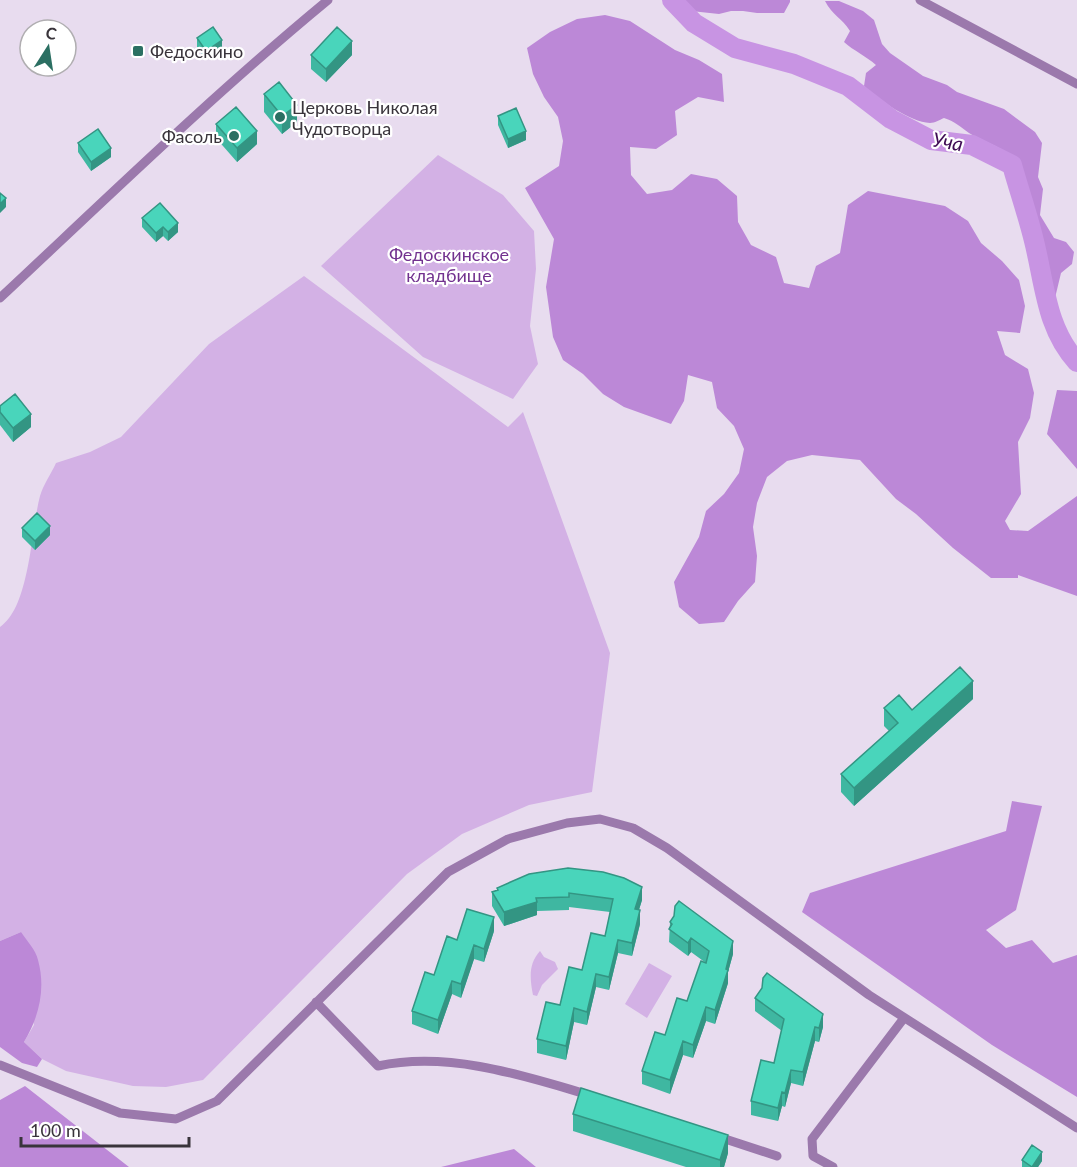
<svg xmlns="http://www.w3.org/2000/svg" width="1077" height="1167" font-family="Lato,sans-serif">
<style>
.green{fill:#d3b1e5}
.forest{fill:#bc88d7}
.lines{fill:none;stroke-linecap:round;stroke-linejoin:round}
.river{stroke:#c894e3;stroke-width:20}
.minor{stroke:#9b79ac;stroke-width:9}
.wall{fill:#3fb7a1}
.shaded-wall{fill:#339583}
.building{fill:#49d5bb;stroke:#339583;stroke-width:1.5}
.poi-dot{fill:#2b6f62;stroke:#fff;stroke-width:2}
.labels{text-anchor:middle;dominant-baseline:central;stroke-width:4.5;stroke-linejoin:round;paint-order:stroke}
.poi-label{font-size:18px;fill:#39343b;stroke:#fff;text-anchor:start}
.park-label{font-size:18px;fill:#72328f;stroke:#fff}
.water-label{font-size:20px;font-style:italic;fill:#3f0c54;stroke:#fff}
</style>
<rect width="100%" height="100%" fill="#e8dcef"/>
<path class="green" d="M438,155L503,195L534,231L536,269L530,326L538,364L513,399L423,357L321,266Z
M304,276L508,427L523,412L610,653L592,792L529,805L462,834L407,874L203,1080L166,1087L133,1086L66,1071L42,1059L24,1042L34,1025L21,932L0,941V627C30,607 31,530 40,496C43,485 51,474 56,463L90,452L121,437L209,344Z
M540,951L544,957L555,962L558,969L542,985L537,996L533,995C530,979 528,964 540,951Z
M649,963L672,976L647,1018L625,1004Z"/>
<path class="forest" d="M683,0H790V2L784,13H757L743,11H731L719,14L691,11Z
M825,1H839L863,11L874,20L882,44L890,53L923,76L947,85L957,92L1004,109L1035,132L1042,143L1038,177L1043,189L1040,215L1054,238L1066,242L1074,252L1072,264L1061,273L1055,298L1046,289L1043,269L1021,169C1006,146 991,146 969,133C959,126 956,122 944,118C939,120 935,123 930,123C910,122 879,100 864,86L866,73L876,65C866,56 854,51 844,42L850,31C842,18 832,15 825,1Z
M605,15L630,21L675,50L699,60L722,74L724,102L698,97L675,111L677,135L656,149L630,147L631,175L647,194L672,190L691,174L717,179L737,196L738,222L751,245L776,257L784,283L809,288L816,266L840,253L848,205L868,191L945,206L968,221L981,243L1002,261L1019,280L1025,306L1020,333L997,331L1005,355L1028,369L1034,393L1030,418L1018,442L1021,494L1005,521L1010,530L1028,531L1077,496V596L1018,575V578H991L953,548L916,514L896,499L860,460L812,455L787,461L767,477L757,503L753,527L757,556L755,582L738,601L724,622L699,624L679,607L674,582L699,537L706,511L724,494L739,473L744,449L734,426L717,408L712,382L688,375L684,401L671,424L624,407L603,394L583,374L563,360L553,337L546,287L554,239L525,188L559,166L563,141L558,117L544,97L533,74L527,48L550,32L577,19Z
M1057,390L1077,391V469L1047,434Z
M1012,801L1042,806L1016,910L986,930L1006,948L1032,940L1053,963L1077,955V1097L992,1045L802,912L810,893L1006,831Z
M21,932C26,940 36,950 38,960C46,989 39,1017 24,1042L42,1059L37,1067L22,1063L0,1047V941Z
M25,1086L129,1167H0V1100Z
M514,1149L536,1167H441Z"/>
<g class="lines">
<path class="river" d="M672,0L694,23L735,48L794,64L848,86L891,119L931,140L972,145L1012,165C1019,190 1028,216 1034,241C1045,285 1046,328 1077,362"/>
<path class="minor" d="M920,0L1077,84
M0,298C108,197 214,94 328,0
M316,1002L378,1066C448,1051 522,1075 589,1095
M0,1065L120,1113L176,1119L217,1101L448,872L508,839L567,823L600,819L633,828L667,848L869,995L1077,1128
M716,1136L777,1156
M833,1167L813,1156L812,1139L904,1018"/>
</g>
<path class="wall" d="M197,38L222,49L206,60L197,47Z
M311,55H352L326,82L311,69Z
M264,94L297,122L282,134L264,112Z
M498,116L526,140L508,148L498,125Z
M216,124L257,144L237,162L216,138Z
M78,143L111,157L91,171L78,152Z
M142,218L178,232L168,241L163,236L156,242L142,227Z
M0,406L31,427L13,442L0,425Z
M22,528L50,535L35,550L22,537Z
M973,699L854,806L841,792V774L889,731L884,726V708L912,710Z
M529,874L642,900L639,910L640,924L632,956L618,953L609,990L596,987L587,1025L574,1022L566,1060L537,1053V1039L605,936L610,912L569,907V910L537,911V915L504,926L492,906V892L497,891V888Z
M670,922L733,954L728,972V983L715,1024L706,1021L693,1058L683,1055L670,1094L642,1084V1071L687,1001L706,963L691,952L688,956L669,942Z
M494,931L484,962L474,959L461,998L452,994L438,1034L412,1024V1011L434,975Z
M755,998L823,1027L819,1042L815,1041L803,1086L791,1083L785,1107L782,1106L778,1121L751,1115V1101L774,1063L782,1031L755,1011Z
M573,1114L728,1153L724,1167H686L573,1131Z
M1022,1160L1042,1161L1038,1167H1022Z"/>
<path class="shaded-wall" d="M222,40V49L206,60V51Z
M352,41V55L326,82V69Z
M297,105V122L282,134V116Z
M257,131V144L237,162V148Z
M526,131V140L508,148V139Z
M111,148V157L91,171V162Z
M6,198V207L0,213V204Z
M178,223V232L168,241V232Z
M163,227V236L156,242V233Z
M31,414V427L13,442V428Z
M50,526V535L35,550V541Z
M973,681V699L854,806V788Z
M642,887V900L635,922V909Z
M537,902V915L504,926V912Z
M640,910V924L632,956V943Z
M494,917V931L484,962V949Z
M691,938V952L688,956V943Z
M618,940V953L609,990V977Z
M733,941V954L728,972V983L715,1024V1010Z
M474,945V959L461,998V984Z
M596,974V987L587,1025V1012Z
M452,981V994L438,1034V1020Z
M706,1007V1021L693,1058V1045Z
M574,1008V1022L566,1060V1046Z
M823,1014V1027L819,1042V1028Z
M815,1027V1041L803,1086V1072Z
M683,1041V1055L670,1094V1080Z
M791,1070V1083L785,1107V1093Z
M782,1092V1106L778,1121V1108Z
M728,1135V1153L724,1167H720V1160Z
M1042,1152V1161L1038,1167H1032Z"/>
<path class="building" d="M213,27L222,40L206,51L197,38Z
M337,27L352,41L326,69L311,55Z
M279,82L297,105L282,116L264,94Z
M236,107L257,131L237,148L216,124Z
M516,108L526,131L508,139L498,116Z
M98,129L111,148L91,162L78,143Z
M0,193L6,198L0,204Z
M160,203L178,223L168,232L163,227L156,233L142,218Z
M15,394L31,414L13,428L0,412V406Z
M37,513L50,526L35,541L22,528Z
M960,667L973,681L854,788L841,774L898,723L884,708L899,695L912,710Z
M568,868L603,872L624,878L642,887L635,909L640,910L632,943L618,940L609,977L596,974L587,1012L574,1008L566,1046L537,1039L546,1002L560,1005L569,967L582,970L591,933L605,936L613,899L569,893V897L536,898L537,902L504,912L492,892L498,890L497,888L529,874Z
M679,901L733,941L726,969L728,970L715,1010L706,1007L693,1045L683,1041L670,1080L642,1071L655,1032L665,1035L677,998L687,1001L701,961L706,963L709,951L691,938L688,943L669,929L672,924L670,922L674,916L675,906Z
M467,909L494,917L484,949L474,945L461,984L452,981L438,1020L412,1011L425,972L434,975L447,936L457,940Z
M767,973L823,1014L819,1028L815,1027L803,1072L791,1070L785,1093L782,1092L778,1108L751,1101L761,1060L774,1063L784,1019L755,998L762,988L763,978Z
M581,1088L728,1135L720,1160L573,1114Z
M1032,1145L1042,1152L1032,1167L1022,1160Z"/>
<g class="poi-dot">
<rect x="132" y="45" width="12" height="12" rx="3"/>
<circle cx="280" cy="117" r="6"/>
<circle cx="234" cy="136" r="6"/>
</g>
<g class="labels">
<g class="poi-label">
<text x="150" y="51">Федоскино</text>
<text x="292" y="107">Церковь Николая<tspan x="292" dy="21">Чудотворца</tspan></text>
<text x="222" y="136" text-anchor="end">Фасоль</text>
</g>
<g class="park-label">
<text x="449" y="254">Федоскинское<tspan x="449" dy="21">кладбище</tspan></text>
</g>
<g class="water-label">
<text transform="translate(948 141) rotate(10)">Уча</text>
</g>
</g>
<g transform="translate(48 48) rotate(12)"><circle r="28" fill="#ffffff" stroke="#b0aeb1" stroke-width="1.5"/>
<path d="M0-4.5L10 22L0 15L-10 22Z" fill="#2b6f62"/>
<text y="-9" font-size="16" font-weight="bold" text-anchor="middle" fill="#39343b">С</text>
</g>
<path d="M21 1137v9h168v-9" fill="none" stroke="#39343b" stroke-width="3"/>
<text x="30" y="1137" font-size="18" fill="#39343b" stroke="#ffffff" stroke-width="4.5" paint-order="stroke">100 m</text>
</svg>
